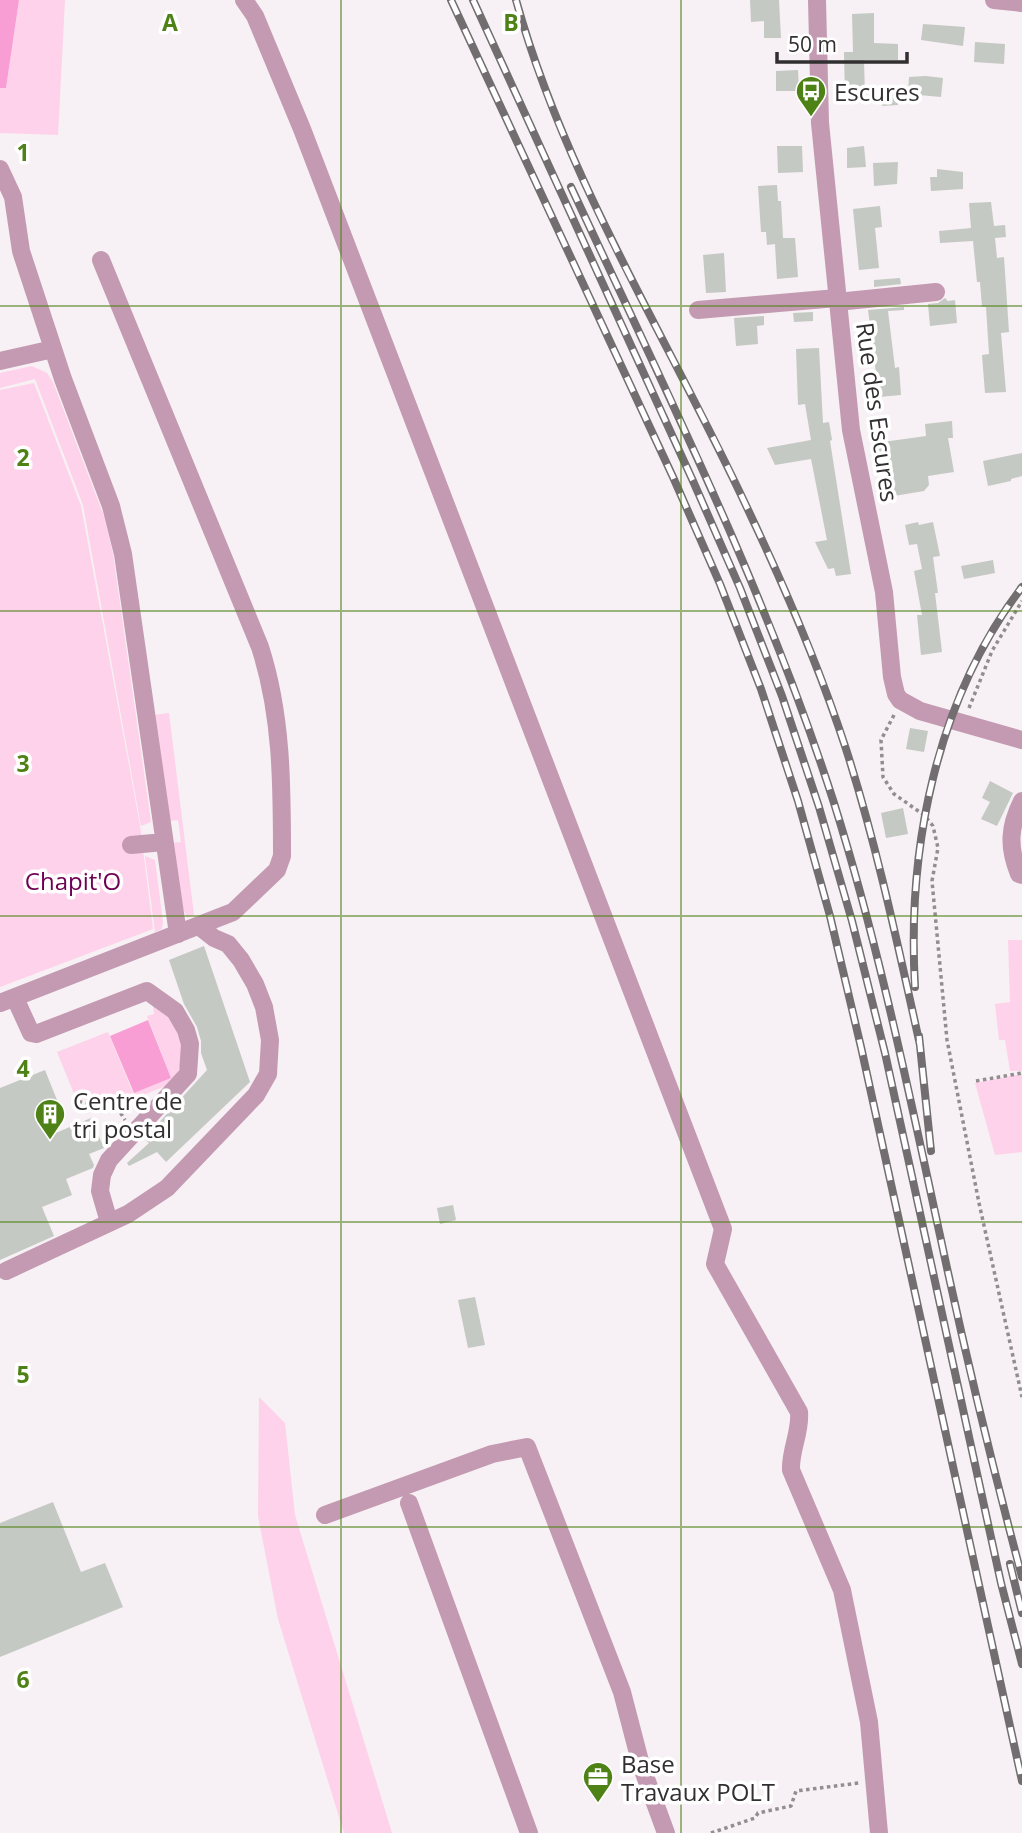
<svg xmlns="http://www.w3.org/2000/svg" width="1022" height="1833" font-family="'Open Sans',sans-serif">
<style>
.green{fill:#fed2ea}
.water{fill:#f99ed5}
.building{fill:#c5c9c3}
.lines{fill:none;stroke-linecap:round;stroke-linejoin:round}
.path{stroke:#928d8f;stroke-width:3.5;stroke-dasharray:3.5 3.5;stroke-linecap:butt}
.minor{stroke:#c39ab1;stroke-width:18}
.rail-casing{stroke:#726e70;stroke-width:8}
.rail{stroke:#fff;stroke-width:5;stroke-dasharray:16;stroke-linecap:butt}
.grid{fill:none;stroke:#4f8216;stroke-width:2;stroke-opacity:0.55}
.labels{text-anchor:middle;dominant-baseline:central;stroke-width:7;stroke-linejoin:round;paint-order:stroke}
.poi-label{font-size:24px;fill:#322f30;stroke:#fff;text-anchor:start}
.street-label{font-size:24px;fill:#322f30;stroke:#fff}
.park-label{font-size:24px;fill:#700052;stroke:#fff}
.grid-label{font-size:23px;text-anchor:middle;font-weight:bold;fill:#4f8216;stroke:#fff;stroke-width:7;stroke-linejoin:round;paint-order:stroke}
</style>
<rect width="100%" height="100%" fill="#f7f0f4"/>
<path class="green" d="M19,0H65L58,135L0,133V88H6Z
M32,366L47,373L53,382L105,519L113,554L151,822L141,826L83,505L35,379L0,388V373Z
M34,383L81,506L140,825L153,929L0,987V390Z
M169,713L194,915L187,918L182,906L172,843L181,842L178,820L169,821L154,715Z
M145,856L155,860L163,922L162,929L155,932Z
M1008,940H1022V1071H1010L1005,1040H999L995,1004L1010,1002Z
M153,1005C188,1022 189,1052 173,1083L121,1104H97L75,1096L57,1052L108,1032L133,1093L171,1078L147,1016L154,1014Z
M1022,1074V1152L995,1155L975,1083Z
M259,1397L285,1423L295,1515L392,1833H344L278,1619L258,1516Z"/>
<path class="water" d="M0,0H19L6,88H0Z
M148,1020L171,1078L134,1093L110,1036Z"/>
<path class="building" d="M750,0H779L781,38H764V21L751,22Z
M874,13V43L898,44V60H864L865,97L845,98L844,52H853L852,14Z
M923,24L965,27L963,46L921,40Z
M975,42L1005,44L1004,64L974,62Z
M798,70L799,91H776V71Z
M926,76L943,78L941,97L908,94L909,77Z
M898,88V105L882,106L881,89Z
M777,146H802L803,172L778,173Z
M864,146L866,167L847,168V148Z
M898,162L897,184L874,186L873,163Z
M937,169L963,172V189L931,191L930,177H937Z
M777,185L778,201H781L783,238H795L798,277L777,279L775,244L767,245L766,232H761L758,186Z
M991,202L994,226L1005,225L1006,237L995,238L997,258L1004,257L1009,332L1001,333L1006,392L985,393L982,355L989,354L986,307H982L980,282H977L973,241L940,243L939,231L971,228L969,203Z
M880,206L882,227L875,228L879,268L859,270L853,209Z
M724,253L726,292L706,293L703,255Z
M900,278L901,284L874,287V280Z
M945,298L948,301L955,300L957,323L930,326L928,304L938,303Z
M904,307V310L888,311L895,368L899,367L901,395L879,397L868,310Z
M813,312V321L794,322L793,313Z
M764,316V325L757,326L758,344L736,346L734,318Z
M819,348L823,423L829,422L832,440L830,441L851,574L836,576L834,568L828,569L815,542L827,540L811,459L775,465L767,448L811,440L805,404L798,405L796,349Z
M952,421L953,438H948L954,472L928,476L929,485L924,491L894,496L889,462L878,463L876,448L883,446V442L926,436L925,424Z
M1022,453V476L1011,479V481L988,486L983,461Z
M918,522L919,525L933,522L940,556L933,557L938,593H935L942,652L921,655L917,615H922L914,571L922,569L917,544L909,545L905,525Z
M993,560L995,573L964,579L961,566Z
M910,728L928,731L924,752L906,749Z
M990,781L1013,793L997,826L981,819L990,802L982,798Z
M903,808L908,834L886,838L881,813Z
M204,946L250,1082L166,1162L157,1152L129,1166L127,1163L149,1143L144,1139L207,1070L201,1053V1041L197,1027L184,1004L169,960Z
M45,1070L57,1100L39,1107L51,1135L91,1118L104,1148L89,1154L94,1165L93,1168L66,1179L72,1195L42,1207L54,1236L0,1260V1088Z
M453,1205L456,1220L440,1224L437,1208Z
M475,1297L485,1345L468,1348L458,1300Z
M53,1502L81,1572L105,1563L123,1607L0,1657V1523Z"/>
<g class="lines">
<path class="path" d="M969,708L992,651L1022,601
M894,715L881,740L883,777L894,794L924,815L933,826L938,848L932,881L947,1040L979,1203L1022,1397
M976,1081L1022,1073
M72,1099C101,1109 111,1112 140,1100
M117,1107L125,1120
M711,1833L755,1818L758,1813L791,1806L796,1791L859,1783"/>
<path class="minor" d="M244,0L255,16L302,129L723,1229L715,1264L799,1412C801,1432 790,1450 791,1470L842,1590L869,1722L879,1833
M817,0L820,123L851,430L884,592L892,677L896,694L900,700L920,711L1022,740
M994,0L1022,3
M0,169L13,197L21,251L63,379L111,506L123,554L178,934
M837,302L936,292
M698,310L837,298
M0,361L53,349
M1022,801C1009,827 1008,847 1019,874L1022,875
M131,845L164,842
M15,998L31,1033L36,1034L147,991L175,1011L186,1030L190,1044L188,1074L109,1160L102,1175L100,1191L109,1222
M0,1003L233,912L277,870L282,856C282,785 282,715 260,647L101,260
M6,1271L128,1214L167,1188L256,1095L268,1074L270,1040L264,1007L255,984L241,960L228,944L214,938L200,927
M409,1503L529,1833
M325,1515L492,1454L527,1447L622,1692L641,1765L666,1833"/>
<g class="rail-casing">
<path id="rail" d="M451,0L673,477L720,584L761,689L798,801L830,916L861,1047L1022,1781
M473,0L693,481L740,588L782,696L819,807L852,921L885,1053L1001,1583L1022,1664
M516,0C566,181 672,345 750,514C786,590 820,669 846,749C877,846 898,946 920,1045
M571,187C665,389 766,591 834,803C879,946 909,1093 941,1240C965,1353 992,1465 1022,1577
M915,987C907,848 936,700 1022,587
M919,1036L931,1151
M1010,1564L1022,1613"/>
</g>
<use href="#rail" class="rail"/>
</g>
<path class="grid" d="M341,0V1833M681,0V1833M0,306H1022M0,611H1022M0,916H1022M0,1222H1022M0,1527H1022"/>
<defs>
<g id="bus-pin" transform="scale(1.575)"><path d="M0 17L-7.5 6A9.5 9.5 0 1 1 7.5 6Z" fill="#4f8216" stroke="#fff"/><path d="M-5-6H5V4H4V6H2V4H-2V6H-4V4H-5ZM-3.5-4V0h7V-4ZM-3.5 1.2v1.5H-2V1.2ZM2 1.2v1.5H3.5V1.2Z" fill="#fff"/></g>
<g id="building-pin" transform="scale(1.575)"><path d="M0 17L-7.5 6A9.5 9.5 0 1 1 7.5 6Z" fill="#4f8216" stroke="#fff"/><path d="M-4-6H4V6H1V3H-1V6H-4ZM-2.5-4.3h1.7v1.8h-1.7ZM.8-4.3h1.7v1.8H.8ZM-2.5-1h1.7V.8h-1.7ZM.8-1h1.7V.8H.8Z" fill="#fff"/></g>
<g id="office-pin" transform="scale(1.575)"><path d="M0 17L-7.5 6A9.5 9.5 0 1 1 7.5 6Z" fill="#4f8216" stroke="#fff"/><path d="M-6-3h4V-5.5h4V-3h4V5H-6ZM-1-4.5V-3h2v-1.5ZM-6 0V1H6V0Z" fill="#fff"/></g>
</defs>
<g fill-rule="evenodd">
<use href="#bus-pin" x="811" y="91"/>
<use href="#building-pin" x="50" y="1114"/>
<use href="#office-pin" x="598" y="1777"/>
</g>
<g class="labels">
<g class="poi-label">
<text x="834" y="91">Escures</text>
<text x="73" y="1100">Centre de<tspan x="73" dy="28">tri postal</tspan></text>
<text x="621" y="1763">Base<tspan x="621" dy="28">Travaux POLT</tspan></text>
</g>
<g class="street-label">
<text transform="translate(878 412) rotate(82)">Rue des Escures</text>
</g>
<g class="park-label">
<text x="73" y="880">Chapit'O</text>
</g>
</g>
<g class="grid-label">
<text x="170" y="31">A</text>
<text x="511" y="31">B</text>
<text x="23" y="161">1</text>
<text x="23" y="466">2</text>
<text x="23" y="772">3</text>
<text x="23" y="1077">4</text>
<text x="23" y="1383">5</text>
<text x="23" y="1688">6</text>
</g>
<path d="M777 52v10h130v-10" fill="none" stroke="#322f30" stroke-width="3.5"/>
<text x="788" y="52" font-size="21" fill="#322f30" stroke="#ffffff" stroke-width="5" paint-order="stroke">50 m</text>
</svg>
